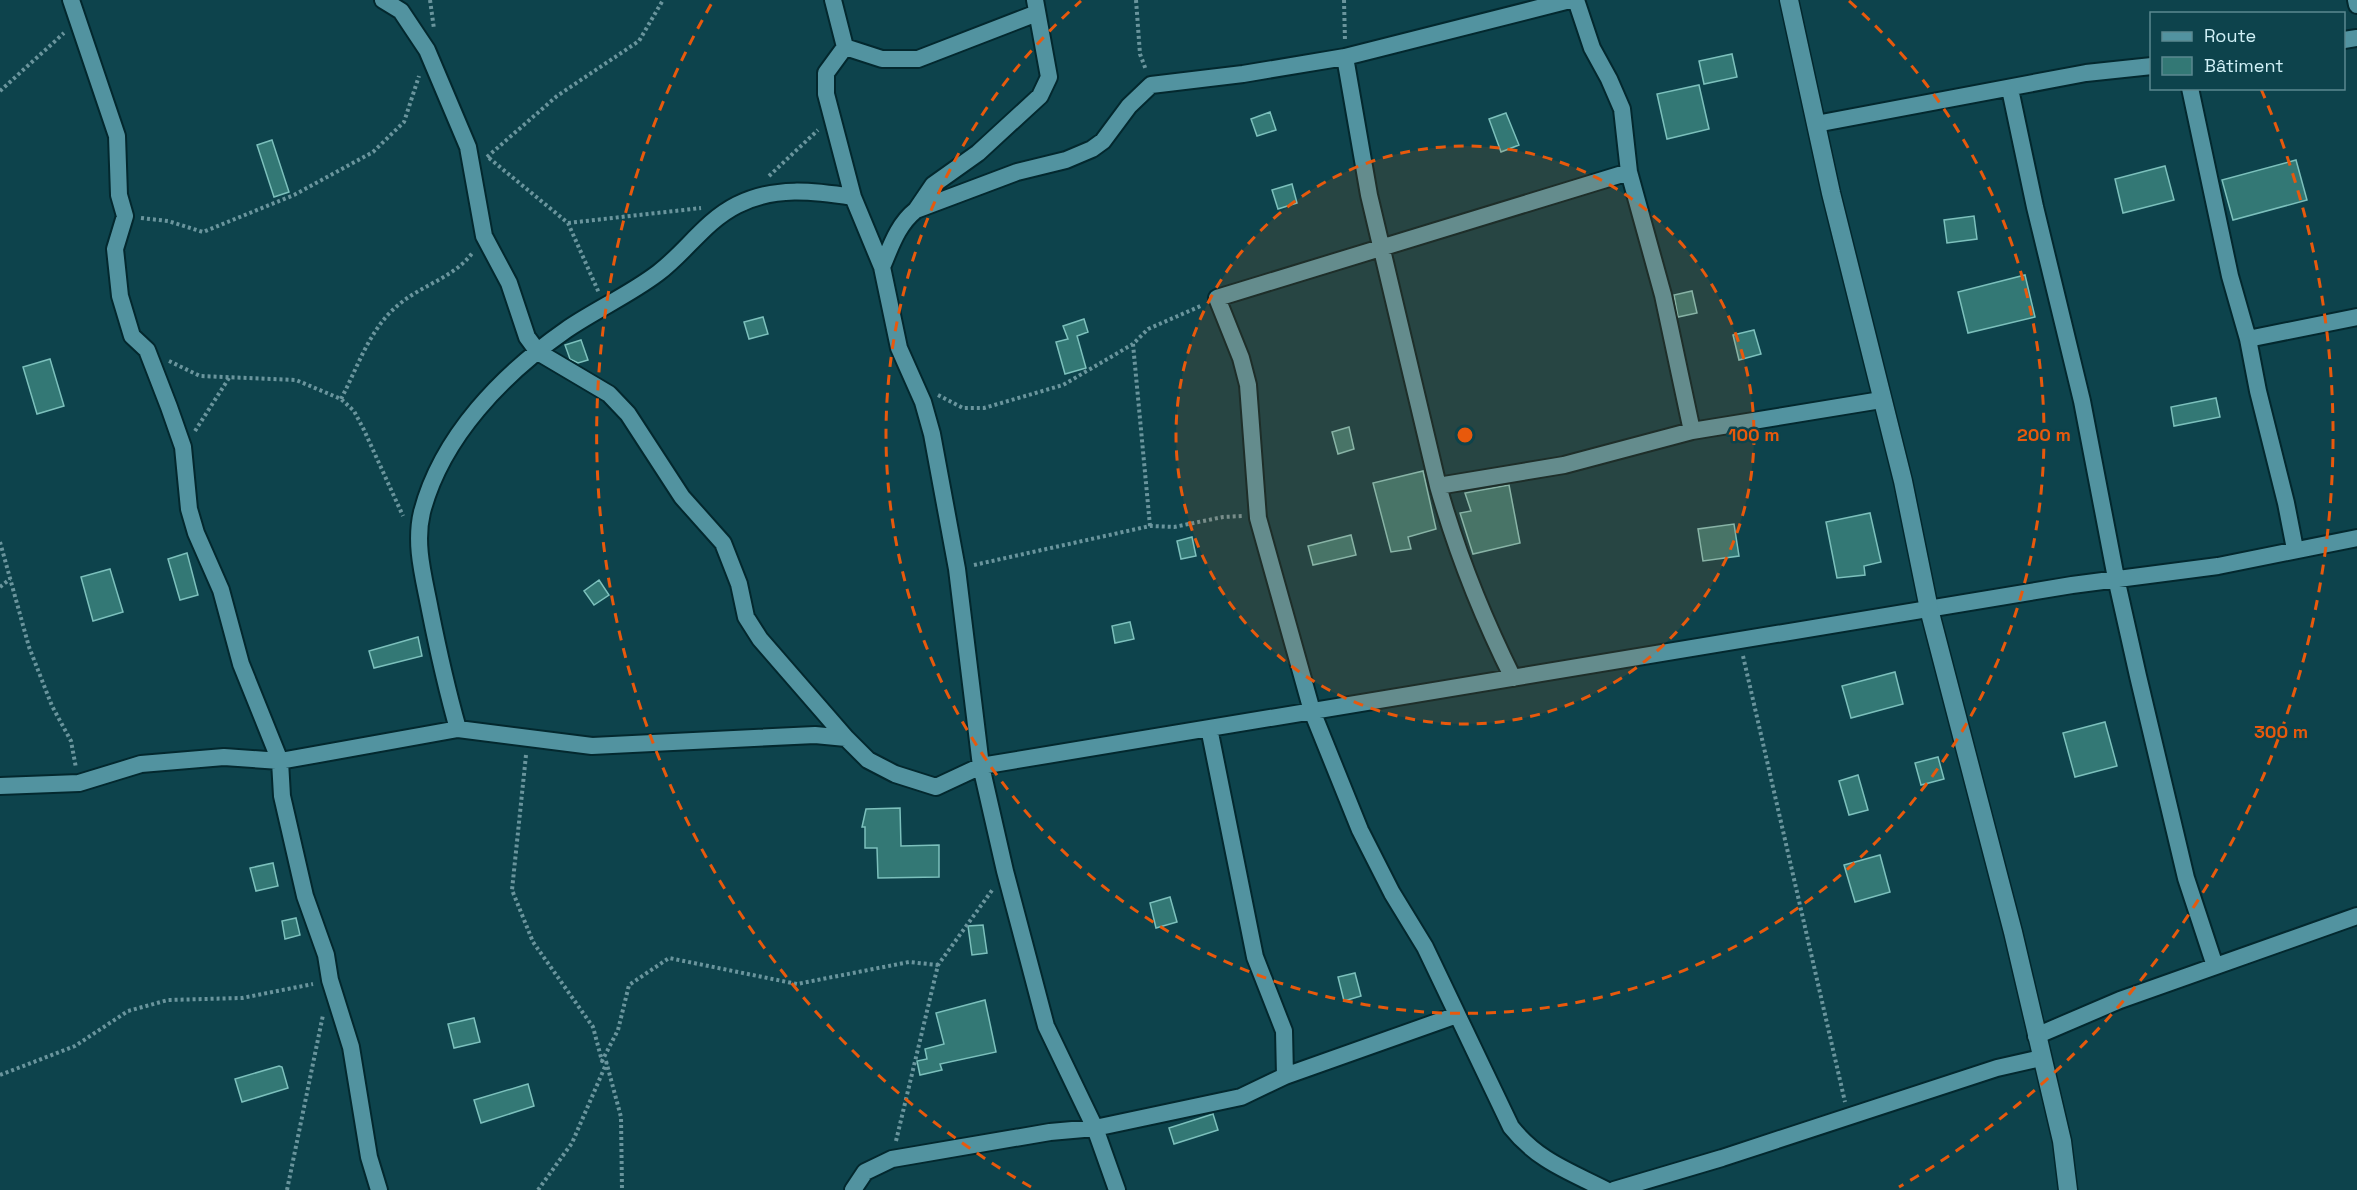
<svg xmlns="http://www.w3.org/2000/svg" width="2357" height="1190" font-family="'Space Grotesk',sans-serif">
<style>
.building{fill:#337875;stroke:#7cc0bc;stroke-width:1.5}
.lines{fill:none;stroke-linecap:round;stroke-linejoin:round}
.street-casing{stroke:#03282e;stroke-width:20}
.secondary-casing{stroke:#03282e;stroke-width:21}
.path{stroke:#6a959d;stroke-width:4;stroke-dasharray:3 3;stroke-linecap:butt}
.street{stroke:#5293a0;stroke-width:16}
.secondary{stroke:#5293a0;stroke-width:18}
.ring{fill:none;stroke:#e8590c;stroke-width:3;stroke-dasharray:10 8}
.centre{fill:#e8590c;stroke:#0d434c;stroke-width:3}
.ring-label{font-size:18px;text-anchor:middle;font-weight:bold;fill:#e8590c;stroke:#0d434c;stroke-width:5;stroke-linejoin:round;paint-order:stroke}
</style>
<rect width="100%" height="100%" fill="#0d434c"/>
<path class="building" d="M1732,54L1737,77L1704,84L1699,61Z
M1699,85L1709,129L1667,139L1657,94Z
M1270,112L1276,130L1257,136L1251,119Z
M1506,113L1519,145L1501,152L1489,119Z
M272,140L289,192L274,197L257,145Z
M2296,160L2307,200L2233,220L2222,180Z
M2165,166L2174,200L2123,213L2115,179Z
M1292,184L1297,203L1278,209L1272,190Z
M1974,216L1977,239L1947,243L1944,220Z
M2025,275L2035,317L1968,333L1958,292Z
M1692,291L1697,313L1678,317L1674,295Z
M763,317L768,334L749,339L744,322Z
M1084,319L1088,332L1077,336L1086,368L1065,374L1056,342L1068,339L1063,326Z
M1754,330L1761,354L1739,360L1733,335Z
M581,340L588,360L578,363L570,359L565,345Z
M50,359L64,406L37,414L23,367Z
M2216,398L2220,417L2174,426L2171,407Z
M1349,427L1354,449L1338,454L1332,432Z
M1423,471L1436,529L1408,537L1411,549L1391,552L1373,483Z
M1509,485L1520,543L1473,554L1460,513L1471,511L1465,493Z
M1870,513L1881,562L1864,566L1865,575L1837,578L1826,522Z
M1734,524L1739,556L1703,561L1698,529Z
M1351,535L1356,555L1313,565L1308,546Z
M1192,537L1196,556L1181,559L1177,541Z
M187,553L198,595L180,600L168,559Z
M110,569L123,612L93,621L81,577Z
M599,580L609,595L594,605L584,591Z
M1130,622L1134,639L1115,643L1112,626Z
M418,637L422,656L374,668L369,651Z
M1895,672L1903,704L1851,718L1842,686Z
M2105,722L2117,766L2075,777L2063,733Z
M1938,757L1944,779L1921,785L1915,763Z
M1858,775L1868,810L1849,815L1839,781Z
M900,808L901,846L939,845V877L878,878L877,848H865V827H862L866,809Z
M1880,855L1890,892L1855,902L1844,865Z
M273,863L278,886L256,891L250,868Z
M1170,897L1177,922L1156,928L1150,903Z
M296,918L300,935L285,939L282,921Z
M983,925L987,953L972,955L968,926Z
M1355,973L1361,996L1344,1001L1338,977Z
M985,1000L996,1052L940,1064L942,1070L920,1075L917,1061L927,1059L925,1049L944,1044L936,1013Z
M474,1018L480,1042L454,1048L448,1024Z
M279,1066L282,1067L288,1088L242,1102L235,1079Z
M528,1084L534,1106L481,1123L474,1100Z
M1213,1114L1218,1130L1174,1144L1169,1128Z"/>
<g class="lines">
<g class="street-casing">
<path id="street" d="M71,0L117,136L119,195L125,216L115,249L120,296L132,336L147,350L169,407L183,447L189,509L196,533L221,590L241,664L280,761L282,796L305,896L326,955L330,980L351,1047L369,1157L379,1190
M383,0L401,11L427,50L468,147L484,236L509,283L527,337L538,352L609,394L628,414L682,497L723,543L739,584L746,617L760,639L846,738
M833,0L845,47L826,73V94L853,197L882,267L899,348L923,402L932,434L957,569L981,766L1005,871L1046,1026L1095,1128L1117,1190
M1576,0L1592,48L1609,79L1622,109L1629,172L1663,295L1692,431
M2356,0L2357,5
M2344,40L2357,38
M845,47L882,59H918L1037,13
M1345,57L1369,195L1438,486C1457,553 1482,616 1513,678
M2190,88L2230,276L2248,339L2258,391L2286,503L2295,549
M2010,89L2035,207L2082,401L2116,578L2138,676L2186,878L2215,966
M1816,124L2086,73L2152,66
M916,210L933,185L978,153L1040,96L1049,77L1035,0
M882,267C891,246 898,224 916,210L1017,172L1066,160L1092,149L1103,141L1129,106L1151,85L1243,74L1345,57L1570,0
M2248,339L2357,317
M1438,486L1564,465L1692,431L1881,400
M1209,728L1255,957L1284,1031L1285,1076
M458,729C447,690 438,650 430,610C424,578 414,545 422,512C442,436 503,374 566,330C595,310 629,295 658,273C686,252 705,221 737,205C775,186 813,191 853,197
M0,786L79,783L141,764L224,757L280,761L458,729L592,746L815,735L846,738L868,760L895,774L936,787L981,766L2072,585L2218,566L2357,538
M2036,1036L2120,1000L2357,916
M853,1190L865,1172L892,1159L1050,1132L1095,1128L1241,1097L1285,1076L1457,1015
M1606,1190C1569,1171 1538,1161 1511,1127L1425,947L1392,893L1360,830L1312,711L1258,518L1248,385L1241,358L1217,298L1629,172
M1614,1190L1722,1158L1997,1068L2041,1058"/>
</g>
<g class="secondary-casing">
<path id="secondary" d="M1789,0L1831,193L1903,481L1929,609L2013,932L2062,1141L2068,1190"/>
</g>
<path class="path" d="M430,0L434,29
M1136,0L1140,54L1146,70
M1344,0L1345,41
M0,91L64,33
M487,157L557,96L639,41L663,0
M489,158L568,223L599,293
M769,176L818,130
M141,218L168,221L203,232L294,195L373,152L404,122L419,76
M568,223L701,208
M169,361L200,376L296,380L341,399L354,411L364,430L403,516
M938,395L963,408H984L1063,385L1133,344
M341,399C359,365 370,326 402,302C425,284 456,276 473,252
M195,431L229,378
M1150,526L1133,344L1148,329L1203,305
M0,542L29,647L52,706L71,741L76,768
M974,565L1150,526L1174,527L1223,517L1242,516
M0,587L10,579
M1743,656L1845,1102
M526,755L512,890L533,942L593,1027L602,1061L618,1030L629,985L669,958L797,984L909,962L938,965
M606,1061L621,1117L622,1190
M0,1075L75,1046L128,1011L168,1000L242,998L313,984
M896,1141L938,965L993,889
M287,1190L323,1015
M538,1190L572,1143L607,1062"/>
<use href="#street" class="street"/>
<use href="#secondary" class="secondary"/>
</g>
<circle cx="1465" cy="435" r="289" fill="#e8590c" fill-opacity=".12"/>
<g class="ring">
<circle cx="1465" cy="435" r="289"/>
<path d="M1849 1A579 579 0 1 1 1081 1"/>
<path d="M1031 1187A868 868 0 0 1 713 1M2261 89A868 868 0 0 1 1899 1187"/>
</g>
<circle cx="1465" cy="435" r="9" class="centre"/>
<g class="ring-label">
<text x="1754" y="441">100 m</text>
<text x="2044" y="441">200 m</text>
<text x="2281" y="738">300 m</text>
</g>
<rect x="2150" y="12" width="195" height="78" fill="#0d434c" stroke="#5b8990" stroke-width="1.5"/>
<rect x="2162" y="32" width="30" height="9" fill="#5293a0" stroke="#5b8990" stroke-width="1.5"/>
<text x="2204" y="42" font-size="18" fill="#d1f1f7">Route</text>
<rect x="2162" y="57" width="30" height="18" fill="#337875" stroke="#5b8990" stroke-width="1.5"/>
<text x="2204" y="72" font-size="18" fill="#d1f1f7">Bâtiment</text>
</svg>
